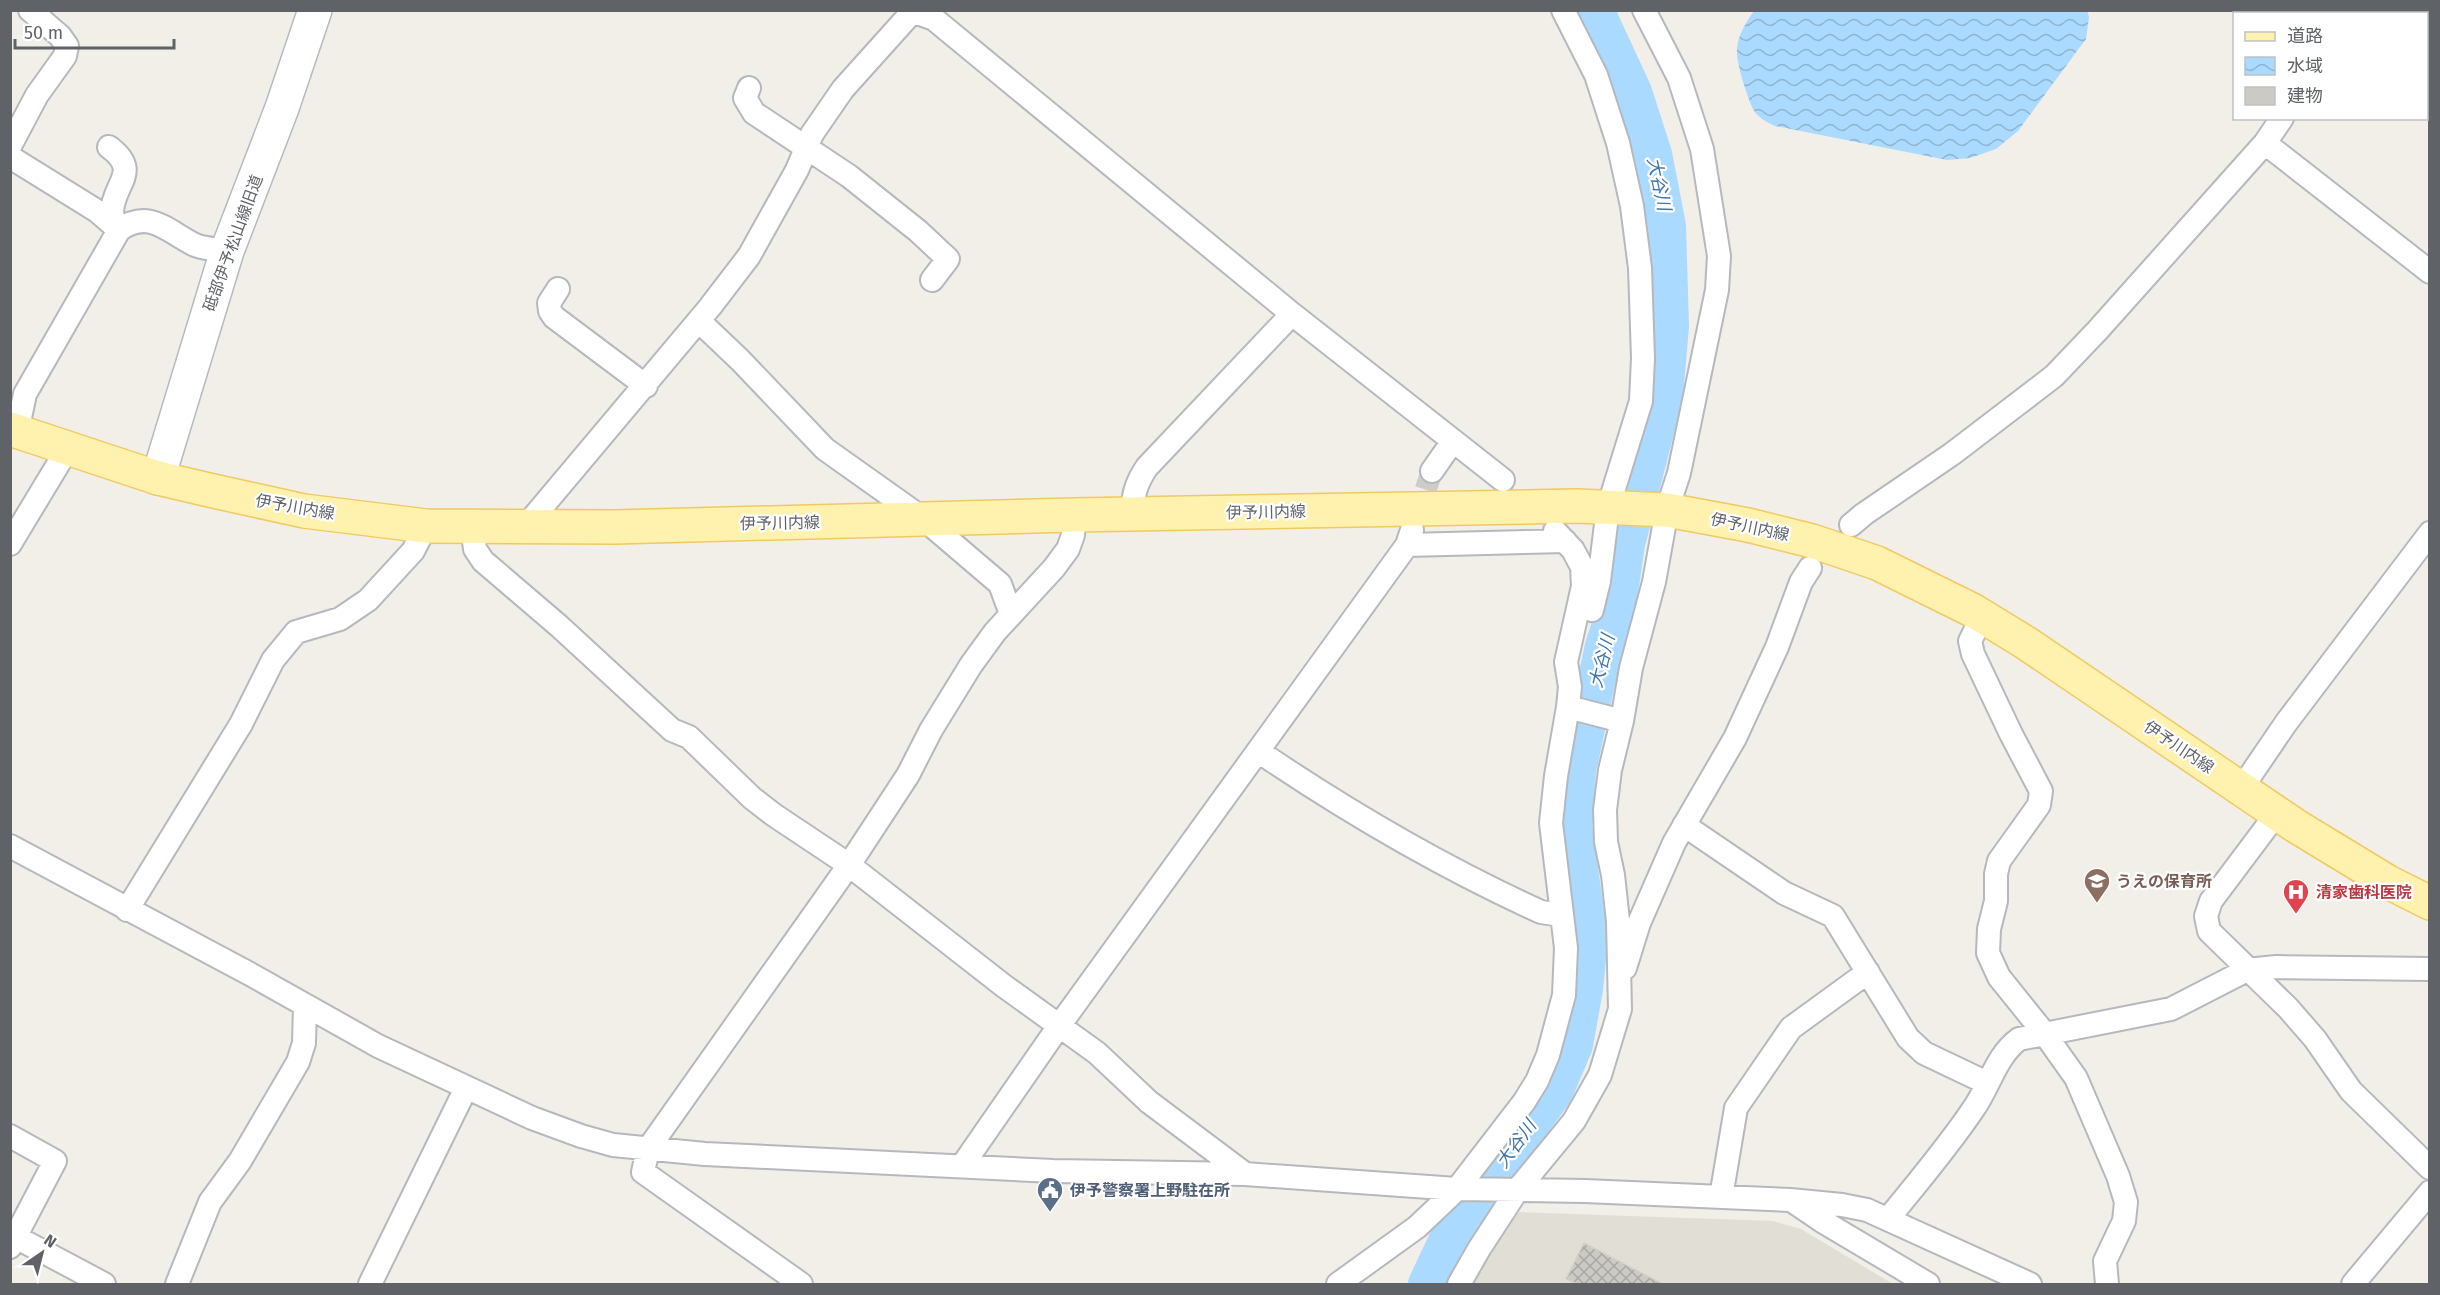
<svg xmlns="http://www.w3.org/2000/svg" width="2440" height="1295" font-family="'Fira Sans','Noto Sans JP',sans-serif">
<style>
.education{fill:#e1ded6}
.water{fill:url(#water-waves)}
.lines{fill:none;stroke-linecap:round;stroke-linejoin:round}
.river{stroke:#aadaff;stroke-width:38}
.building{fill:url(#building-cross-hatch);stroke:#d6d1c6;stroke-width:1.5}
.street-tunnel{stroke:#ccccc8;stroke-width:22;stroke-dasharray:22 11;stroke-linecap:butt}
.street-casing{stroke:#b5b8bc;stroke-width:26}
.secondary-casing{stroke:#b6babf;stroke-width:36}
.primary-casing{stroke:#f2c960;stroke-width:36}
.street{stroke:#fff;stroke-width:22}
.secondary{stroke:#fff;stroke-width:33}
.primary{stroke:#fff2af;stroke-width:33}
.labels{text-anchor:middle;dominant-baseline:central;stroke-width:4.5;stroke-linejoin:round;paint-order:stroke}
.street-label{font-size:16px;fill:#5f6368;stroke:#fff}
.education-label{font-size:16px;font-weight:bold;fill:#785e54;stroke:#fff;text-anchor:start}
.health-label{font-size:16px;font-weight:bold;fill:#be3a42;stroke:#fff;text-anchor:start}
.service-label{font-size:16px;font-weight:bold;fill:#4e5e75;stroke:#fff;text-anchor:start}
.water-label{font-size:18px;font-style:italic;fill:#4174aa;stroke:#fff}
</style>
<defs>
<pattern id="water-waves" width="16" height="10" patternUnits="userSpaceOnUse" patternTransform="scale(1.5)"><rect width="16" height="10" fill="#aadaff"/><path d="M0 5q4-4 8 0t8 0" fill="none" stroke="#8eb4d2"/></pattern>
<pattern id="building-cross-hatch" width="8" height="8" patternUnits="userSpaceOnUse" patternTransform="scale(1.5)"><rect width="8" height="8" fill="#cccac5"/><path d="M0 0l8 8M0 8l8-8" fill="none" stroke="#a9a8a4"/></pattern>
</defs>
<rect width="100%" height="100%" fill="#f1efe8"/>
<path class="education" d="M1519,1212L1773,1221L1801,1229L1893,1284H1474L1488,1256Z"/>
<path class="water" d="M2087,10L2089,17L2086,39L2018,131L1996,149L1970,158L1947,160L1775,126C1767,122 1758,118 1753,109C1747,96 1736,63 1737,49C1738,35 1746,22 1754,11Z"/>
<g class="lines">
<path class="river" d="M1427,1284L1450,1235L1554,1092L1574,1045L1584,989L1589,940L1573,826L1577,770L1604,646L1617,606L1626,544L1664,396L1670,326L1667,226L1653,154L1633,92L1595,10"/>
</g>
<path class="building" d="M1584,1243L1663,1284H1577L1566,1279Z"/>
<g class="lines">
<path class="street-tunnel" d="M1415,521L1432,471"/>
<g class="street-casing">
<path id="street" d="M909,10L934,19L1292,314L1503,480
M1563,10L1596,75L1618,143L1632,206L1640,268L1643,358L1641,401L1608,508L1599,581L1592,610
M2353,14L2355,10
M749,88L745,98L754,113L849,176L918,231L948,259L932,280
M2265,143L2430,272
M10,146L37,95L65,56L67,46L60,36L30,10
M109,147C142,172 113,183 112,212C112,218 117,225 119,230
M10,157L97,211L119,230
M558,289L549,303L550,311L554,317L646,386
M699,321L740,360L825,449L925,520L1000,584L1011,614
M17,432L25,394L119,230C150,208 168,232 195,245C204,249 217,249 227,251
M1432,471L1453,441
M1132,514C1133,495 1136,483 1147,467L1292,314
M1851,525L1864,514L1952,454L2054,376L2097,331L2265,143L2282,118
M526,526L710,307L749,256L797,170L812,134L843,89L914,10
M472,527L475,549L483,561L559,626L672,730L689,737L752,798L774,815L849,865L1004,986L1097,1053L1149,1102L1245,1174
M10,544L68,448
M1407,545L1565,541
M1982,617L1970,641L1973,654L2011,734L2041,791L2039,805L1999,861L1996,874V901L1989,929L1988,953L1999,977L2044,1033L2076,1078L2118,1176L2126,1202L2124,1221L2105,1261L2107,1284
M1568,707L1622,721
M1258,751C1348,812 1442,867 1541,912L1561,915
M2241,789L2286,723L2430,533
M2277,813L2211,901L2206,916L2209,931L2288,1008L2315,1039L2351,1091L2430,1168
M1684,825L1784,893L1833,916L1908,1038L1924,1053L1987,1083
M10,846L250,974L378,1046L532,1118L581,1136L613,1145L705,1154L1053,1171L1245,1174L1457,1189L1585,1191L1790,1200L1842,1205L1867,1210L2030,1284
M127,910L241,724L273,660L296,632L340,619L368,600L413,551L426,526
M1625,968L1639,923L1674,843L1735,738L1777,647L1801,582L1810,568
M10,1136L55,1161L10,1247
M962,1166L1059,1026L1407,545L1412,530
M1721,1197L1736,1108L1791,1028L1868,972
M1791,1200L1822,1221L1928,1284
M1888,1219C1917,1183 1948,1147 1974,1108C1990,1085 1996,1056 2019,1039L2171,1009L2247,970L2276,967L2430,969
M10,1234L104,1284
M177,1284L210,1202L240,1161L298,1062L304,1043L305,1005
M370,1284L466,1088
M801,1284L643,1172L648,1149L849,865L908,775L931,730L971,665L995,632L1054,568L1068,549L1073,535L1074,515
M1338,1284L1417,1227L1457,1189L1524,1102L1537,1081L1548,1055L1564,995L1566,948L1551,823L1556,776L1568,707L1570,687L1566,662L1583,586L1582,567L1573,550L1555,531
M1459,1284L1479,1249L1518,1189L1574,1121L1600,1075L1620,1009L1618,921L1613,875L1606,842L1605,810L1610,770L1622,721L1631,668L1654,582L1667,510L1679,473L1717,290L1719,256L1702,149L1679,78L1644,10
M2353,1284L2430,1192"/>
</g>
<g class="secondary-casing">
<path id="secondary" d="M158,478L227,251L282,108L315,10"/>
</g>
<g class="primary-casing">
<path id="primary" d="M10,429L158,478L209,490L304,511L426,526L615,527L1074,515L1577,506L1667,510L1748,525L1812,541L1877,563L1974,611L2026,643L2296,826L2388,882L2430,903"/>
</g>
<use href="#street" class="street"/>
<use href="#secondary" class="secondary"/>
<use href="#primary" class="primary"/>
</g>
<defs>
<g id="school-pin" transform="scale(1.35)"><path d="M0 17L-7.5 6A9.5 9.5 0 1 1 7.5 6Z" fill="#8d6e63" stroke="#fff"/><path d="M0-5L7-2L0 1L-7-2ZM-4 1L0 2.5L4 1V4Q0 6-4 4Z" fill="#fff"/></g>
<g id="hospital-pin" transform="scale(1.35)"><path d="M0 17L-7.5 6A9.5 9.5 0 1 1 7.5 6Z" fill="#e0444e" stroke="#fff"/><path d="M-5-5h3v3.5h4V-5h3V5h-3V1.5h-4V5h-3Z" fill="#fff"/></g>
<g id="civic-pin" transform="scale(1.35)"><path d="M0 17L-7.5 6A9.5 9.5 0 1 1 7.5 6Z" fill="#5c6f8a" stroke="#fff"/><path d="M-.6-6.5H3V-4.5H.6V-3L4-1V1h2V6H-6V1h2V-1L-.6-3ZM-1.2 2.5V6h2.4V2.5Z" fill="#fff"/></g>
</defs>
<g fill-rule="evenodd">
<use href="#school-pin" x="2097" y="881"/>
<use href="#hospital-pin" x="2296" y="892"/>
<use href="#civic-pin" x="1050" y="1190"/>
</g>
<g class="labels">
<g class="street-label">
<text transform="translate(233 243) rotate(-70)">砥部伊予松山線旧道</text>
<text transform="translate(295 507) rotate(10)">伊予川内線</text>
<text transform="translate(1266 512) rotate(-1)">伊予川内線</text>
<text transform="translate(780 523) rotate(-1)">伊予川内線</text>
<text transform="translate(1750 527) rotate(12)">伊予川内線</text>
<text transform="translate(2179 747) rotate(34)">伊予川内線</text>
</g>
<g class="education-label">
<text x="2116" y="881">うえの保育所</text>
</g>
<g class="health-label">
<text x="2316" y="892">清家歯科医院</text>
</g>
<g class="service-label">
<text x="1070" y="1190">伊予警察署上野駐在所</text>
</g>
<g class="water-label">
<text transform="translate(1659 184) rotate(78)">大谷川</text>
<text transform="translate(1602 661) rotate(-76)">大谷川</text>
<text transform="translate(1516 1144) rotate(-54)">大谷川</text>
</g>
</g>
<rect width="2440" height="1295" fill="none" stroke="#5f6368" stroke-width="24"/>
<rect x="2233" y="12" width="195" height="108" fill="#ffffff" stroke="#bfc1c3" stroke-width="1.5"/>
<rect x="2245" y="32" width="30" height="9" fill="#fff2af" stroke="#bfc1c3" stroke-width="1.5"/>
<text x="2287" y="42" font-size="18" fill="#5f6368">道路</text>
<rect x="2245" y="57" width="30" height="18" fill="url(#water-waves)" stroke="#bfc1c3" stroke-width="1.5"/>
<text x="2287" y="72" font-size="18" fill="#5f6368">水域</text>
<rect x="2245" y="87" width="30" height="18" fill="#cccac5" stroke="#bfc1c3" stroke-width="1.5"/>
<text x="2287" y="102" font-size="18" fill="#5f6368">建物</text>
<g transform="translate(42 1253) rotate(35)" stroke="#ffffff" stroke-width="4.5" paint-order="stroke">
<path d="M0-4.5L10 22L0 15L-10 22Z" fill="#5f6368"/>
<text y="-9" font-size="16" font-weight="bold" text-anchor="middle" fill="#5f6368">N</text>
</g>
<path d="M15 39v9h159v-9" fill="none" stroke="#5f6368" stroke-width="3"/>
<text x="24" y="39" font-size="18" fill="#5f6368" stroke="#ffffff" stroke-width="4.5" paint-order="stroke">50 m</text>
</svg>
